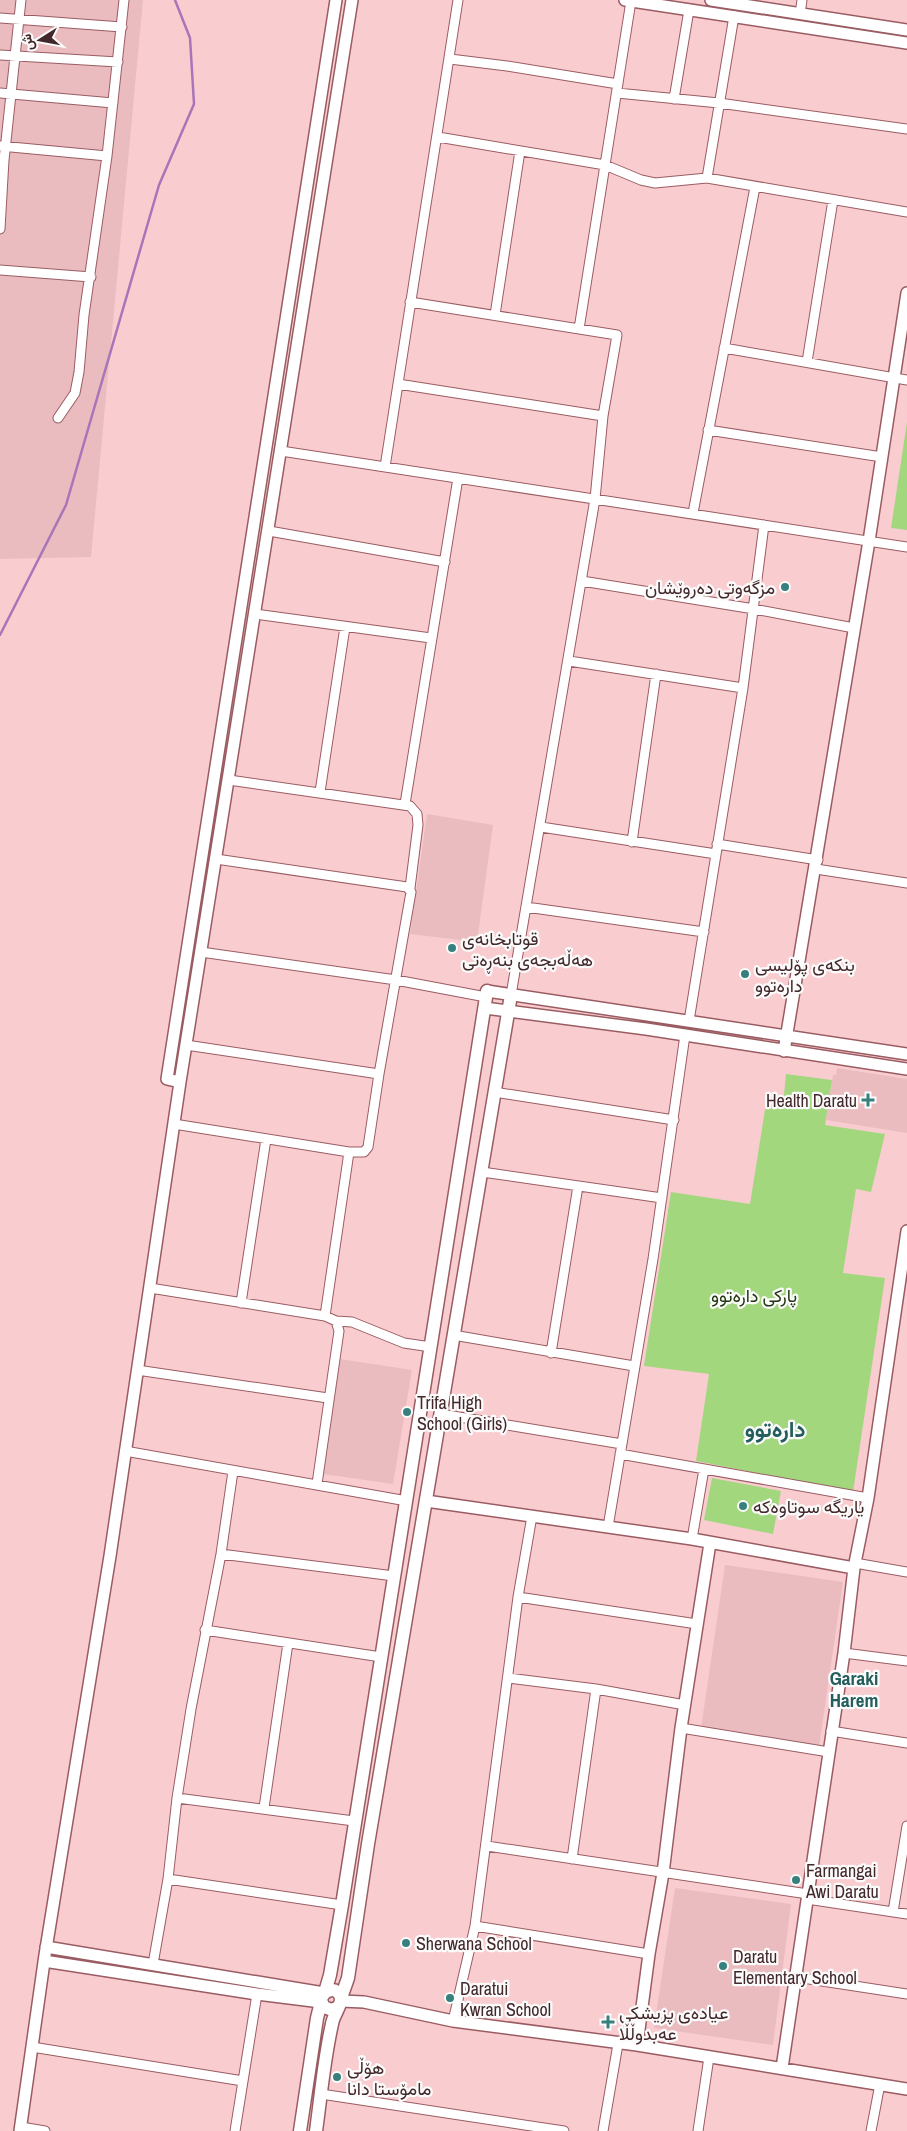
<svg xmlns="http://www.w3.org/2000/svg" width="907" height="2131" font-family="'Archivo Narrow',Vazirmatn,sans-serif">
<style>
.built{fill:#eabcbf}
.green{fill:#a2d77e}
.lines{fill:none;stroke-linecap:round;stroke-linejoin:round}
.stream{stroke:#a875b8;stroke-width:2.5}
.minor-casing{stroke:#9a5c62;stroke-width:11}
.tertiary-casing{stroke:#9a5c62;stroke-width:14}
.secondary-casing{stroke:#9a5c62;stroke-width:15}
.minor{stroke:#fff;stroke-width:9}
.tertiary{stroke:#fff;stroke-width:11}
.secondary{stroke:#fff;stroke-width:12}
.poi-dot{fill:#37807e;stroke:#fbfbfb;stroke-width:2}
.labels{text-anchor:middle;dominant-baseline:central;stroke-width:4.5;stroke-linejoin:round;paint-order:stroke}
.poi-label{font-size:18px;fill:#43282b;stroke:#fbfbfb;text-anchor:start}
.park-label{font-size:18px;fill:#21380f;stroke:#fbfbfb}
.neighbourhood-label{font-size:19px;font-weight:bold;fill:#235e5d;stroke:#fbfbfb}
.district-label{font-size:22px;font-weight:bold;fill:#235e5d;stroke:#fbfbfb}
</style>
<rect width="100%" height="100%" fill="#f9cdd0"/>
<path class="built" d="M0,0H143L91,557L0,559Z
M427,814L493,825L477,942L410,934Z
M837,1068L907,1079V1133L826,1120L833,1075H836Z
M340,1359L412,1370L393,1484L323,1474Z
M725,1565L843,1582L819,1747L701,1728Z
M675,1888L791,1904L773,2045L654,2028Z"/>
<path class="green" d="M907,422V530L891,528Z
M786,1074L832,1080L825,1125L885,1134L871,1192L856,1189L843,1273L885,1278L853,1492L696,1461L709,1374L644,1366L671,1192L750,1204L767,1097L784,1095Z
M712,1478L781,1491L773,1534L704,1520Z"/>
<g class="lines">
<path class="stream" d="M0,635L66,505L159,185L194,104L190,38L175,0"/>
<g class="minor-casing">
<path id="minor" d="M800,14L802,0
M0,18L122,27
M0,55L118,62
M450,59L507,66L618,84
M0,93L113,103
M617,93L719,103L907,129
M674,99L689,10
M438,137L605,165L641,180L655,183L707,178L907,212
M0,146L107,156
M707,178L734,16
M0,229L4,160L21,0
M0,270L91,277
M410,302L617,335L603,416L595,499L511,995
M495,315L520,151
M579,329L631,1
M724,348L907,380
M807,362L833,200
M398,384L603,416
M58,418L75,393L79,372L84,315L107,156L124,0
M708,430L882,457
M281,451L907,547
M385,467L458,0
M693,513L755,187
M269,531L445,562
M582,581L754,609L854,628
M255,614L431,638
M569,661L743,688
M229,780L410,806L417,814L418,825L410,888
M320,792L345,627
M405,804L458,478
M541,827L716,854
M632,842L656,674
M717,844L818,860
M816,869L907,883
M526,907L704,932
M201,952L396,980L486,997
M689,1021L743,688L764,525
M186,1045L379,1074
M494,1092L674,1120
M174,1124L349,1152H364L368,1147L379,1074L411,892L407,887L216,859
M482,1172L662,1198
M150,1288L325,1316L336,1321L339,1331L317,1484
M241,1303L266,1139
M325,1316L349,1152
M336,1321L352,1322L404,1343L431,1347
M453,1335L634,1366
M551,1353L578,1186
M137,1370L328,1398
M441,1414L622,1444
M125,1451L407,1501
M620,1454L868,1498
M608,1527L653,1259L685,1035
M692,1539L704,1469
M221,1554L394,1576
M855,1563L907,1572
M518,1597L697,1624
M205,1630L381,1657
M844,1653L907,1661
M508,1678L596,1689L685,1705
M681,1728L829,1752
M831,1731L907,1743
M177,1798L354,1821
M264,1808L288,1643
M487,1846L808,1894
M572,1859L596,1689
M168,1879L342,1905
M807,1899L907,1914
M893,1912L907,1826
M475,1926L649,1954
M153,1964L168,1879L177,1798L191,1709L221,1554L233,1471
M796,1977L907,1994
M453,2021L475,1926L518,1597L532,1516
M32,2047L243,2081
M321,2094L564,2131
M21,2127L45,2131
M235,2131L257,1994
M603,2131L618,2044
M698,2131L709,2057
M871,2131L880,2084"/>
</g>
<g class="tertiary-casing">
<path id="tertiary" d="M625,0L907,43
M711,0L907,30
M487,991L907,1054
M485,1008L646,1029L907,1069
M784,1051L869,541L907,293
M180,1082L167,1079L336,0
M426,1501L692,1539L854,1568
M46,1947L324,1993
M44,1961L257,1994L321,2002
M341,2001L364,2002L453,2021L637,2045L907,2089
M637,2045L649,1954L663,1873L681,1728L710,1543
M782,2068L844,1653L854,1568L868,1498L907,1231
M20,2131L45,1955L110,1556L180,1082L352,0"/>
</g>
<g class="secondary-casing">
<path id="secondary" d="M325,1992L330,1975L342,1905L487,991
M341,1998L348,1978L368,1844L511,995
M300,2131L317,2018L321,2002
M316,2131C321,2095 324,2059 332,2024C333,2016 341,2006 341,1999C339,1985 322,1989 321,2001L324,2007L332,2010L338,2007"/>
</g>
<use href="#minor" class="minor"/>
<use href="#tertiary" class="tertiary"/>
<use href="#secondary" class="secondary"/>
</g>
<g class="poi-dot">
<circle cx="785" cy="587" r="5"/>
<circle cx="452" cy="948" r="5"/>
<circle cx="745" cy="974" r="5"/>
<path d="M865.5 1092.5h5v5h5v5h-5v5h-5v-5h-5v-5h5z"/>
<circle cx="407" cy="1412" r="5"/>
<circle cx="743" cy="1506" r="5"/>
<circle cx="796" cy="1880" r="5"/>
<circle cx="406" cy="1943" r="5"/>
<circle cx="723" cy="1966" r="5"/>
<circle cx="450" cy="1998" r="5"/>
<path d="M605.5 2014.5h5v5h5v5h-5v5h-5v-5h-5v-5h5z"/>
<circle cx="337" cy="2077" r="5"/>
</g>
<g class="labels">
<g class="poi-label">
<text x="775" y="587" text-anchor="end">مزگەوتی دەروێشان</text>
<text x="462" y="938">قوتابخانەی<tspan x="462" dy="21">هەڵەبجەی بنەڕەتی</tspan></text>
<text x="755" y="964">بنکەی پۆلیسی<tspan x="755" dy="21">دارەتوو</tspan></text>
<text x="857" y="1100" text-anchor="end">Health Daratu</text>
<text x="417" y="1402">Trifa High<tspan x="417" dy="21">School (Girls)</tspan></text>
<text x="753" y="1506">یاریگە سوتاوەکە</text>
<text x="806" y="1870">Farmangai<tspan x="806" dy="21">Awi Daratu</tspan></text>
<text x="416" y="1943">Sherwana School</text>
<text x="733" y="1956">Daratu<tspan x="733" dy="21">Elementary School</tspan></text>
<text x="460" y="1988">Daratui<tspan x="460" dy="21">Kwran School</tspan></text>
<text x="619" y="2012">عیادەی پزیشکی<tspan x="619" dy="21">عەبدوڵڵا</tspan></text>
<text x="347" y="2067">هۆڵی<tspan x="347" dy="21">مامۆستا دانا</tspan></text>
</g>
<g class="park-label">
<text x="754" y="1295">پارکی دارەتوو</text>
</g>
<g class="neighbourhood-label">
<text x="854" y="1678">Garaki<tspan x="854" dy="22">Harem</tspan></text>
</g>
<g class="district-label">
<text x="775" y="1429">دارەتوو</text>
</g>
</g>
<g transform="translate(40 40) rotate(259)" stroke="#fbfbfb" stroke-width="4" paint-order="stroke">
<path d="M0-4L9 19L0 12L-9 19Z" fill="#43282b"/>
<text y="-8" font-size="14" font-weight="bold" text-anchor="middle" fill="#43282b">ش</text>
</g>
</svg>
